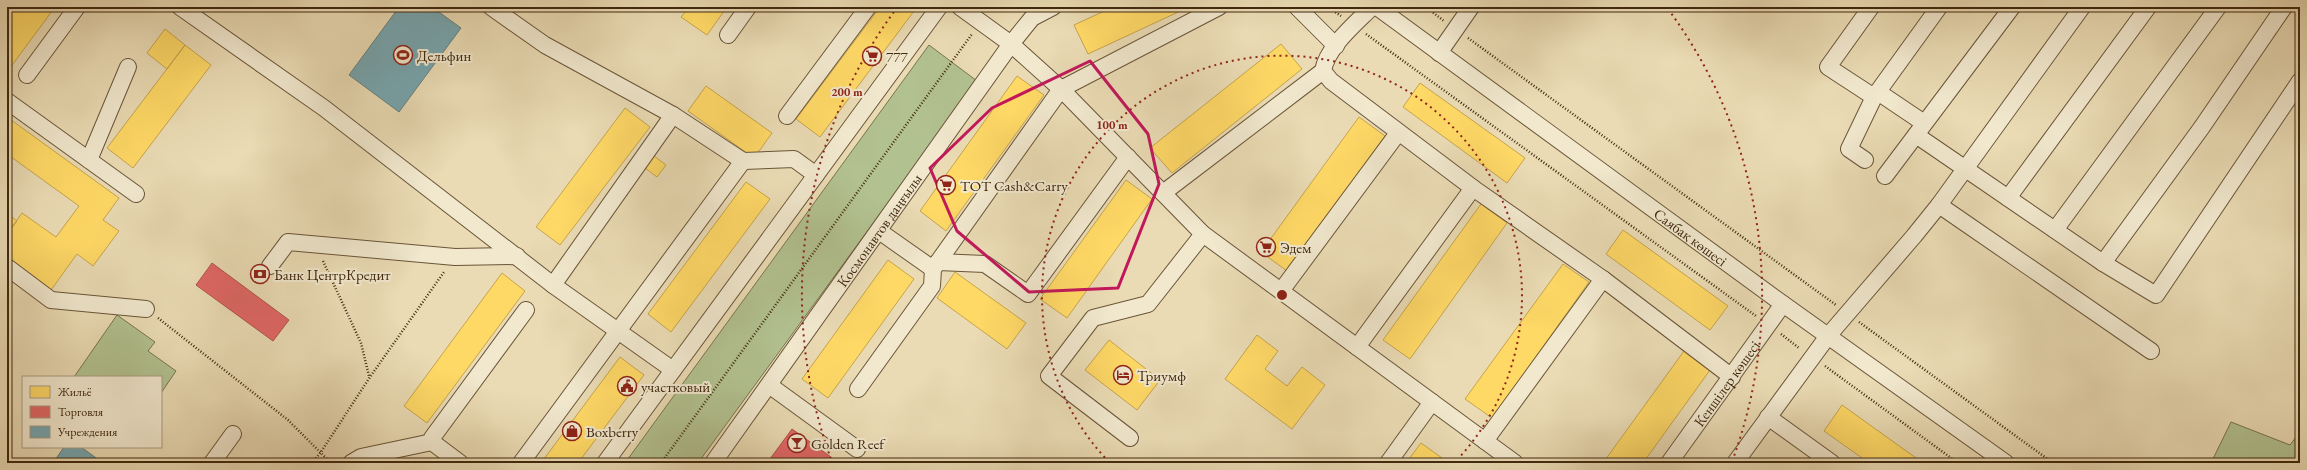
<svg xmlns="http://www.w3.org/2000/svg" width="2307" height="470" font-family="'EB Garamond',serif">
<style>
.green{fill:#b2c190;stroke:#797450}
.homes{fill:#ffd966;stroke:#c6a44c}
.shops{fill:#e06666;stroke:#b0534c}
.public{fill:#76a5af;stroke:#66807f}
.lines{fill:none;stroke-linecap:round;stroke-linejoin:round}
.minor-casing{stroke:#6a5538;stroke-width:18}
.path{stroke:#40280f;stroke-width:2.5;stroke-dasharray:1 2;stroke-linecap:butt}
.minor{stroke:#f1e8ce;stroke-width:16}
.marked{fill:none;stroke:#c2185b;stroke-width:3;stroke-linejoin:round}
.ring{fill:none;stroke:#8f2418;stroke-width:2;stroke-dasharray:2 4}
.labels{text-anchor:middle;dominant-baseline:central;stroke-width:4;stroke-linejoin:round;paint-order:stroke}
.poi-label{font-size:15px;fill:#40280f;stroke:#f1e8ce;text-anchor:start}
.street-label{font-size:15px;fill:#40280f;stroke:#f1e8ce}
.centre{fill:#8f2418;stroke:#f1e8ce;stroke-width:2}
.ring-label{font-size:12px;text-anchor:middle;font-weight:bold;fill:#8f2418;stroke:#f1e8ce;stroke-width:4;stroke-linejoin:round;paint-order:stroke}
</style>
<rect width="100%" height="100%" fill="#eadbb4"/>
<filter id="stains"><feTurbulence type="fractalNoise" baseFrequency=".005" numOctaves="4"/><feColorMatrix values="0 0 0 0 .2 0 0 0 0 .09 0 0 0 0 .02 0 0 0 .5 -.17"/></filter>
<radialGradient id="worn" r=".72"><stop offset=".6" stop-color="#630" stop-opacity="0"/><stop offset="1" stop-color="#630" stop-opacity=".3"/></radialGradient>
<path class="green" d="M929,45L977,81L698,463H625Z
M117,315L155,342L148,351L176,371L161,393V377H74Z
M2231,422L2290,445L2300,432V463H2211Z"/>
<path class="homes" d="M14,7H55L7,72V16Z
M689,7H727L707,35L681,17Z
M880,7H917L820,137L796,119Z
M1113,7H1189L1088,54L1074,25Z
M165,29L185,45L167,69L147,53Z
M1281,44L1302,69L1172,173L1150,148Z
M185,45L211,65L133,168L107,148Z
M1017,76L1044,95L946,231L920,211Z
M1420,83L1525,158L1507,183L1403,107Z
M706,86L772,133L754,158L688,111Z
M625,108L650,127L560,245L536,227Z
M7,117L119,198L103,220L119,231L93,266L77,254L51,290L7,258V234L22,213L56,237L79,206L7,154Z
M1359,117L1385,136L1287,271L1261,252Z
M654,156L666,165L657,177L645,168Z
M1126,180L1152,199L1067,318L1040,299Z
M746,182L770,199L671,332L648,314Z
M1481,204L1507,223L1410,359L1383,340Z
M7,213L17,221L7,234Z
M1623,230L1728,306L1710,330L1606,254Z
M888,260L914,279L828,398L802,379Z
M1563,264L1589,282L1492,418L1465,399Z
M955,272L1026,323L1007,349L937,298Z
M502,273L525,291L427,423L404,406Z
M1257,335L1278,351L1265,369L1287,386L1302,367L1325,385L1292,429L1225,379Z
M1109,340L1160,380L1137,410L1085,370Z
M1684,351L1710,370L1643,463H1603Z
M620,357L644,375L578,463H541Z
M1842,405L1923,463H1869L1824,431Z
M1421,443L1449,463H1406Z
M391,456L401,463H386Z"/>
<path class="shops" d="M212,263L289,320L273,341L196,285Z
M792,429L831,457L826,463H767Z"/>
<path class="public" d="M399,7H432L461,28L399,112L349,75Z
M64,447H81L103,463H53Z"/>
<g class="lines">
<g class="minor-casing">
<g id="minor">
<path d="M180,7L324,108L553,285L673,370"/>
<path d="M491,7L545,45L673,115"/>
<path d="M960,7L1011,44L1061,89L1203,234L1515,463"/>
<path d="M1297,7L1336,46"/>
<path d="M1372,7C1355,24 1327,47 1323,71L1331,81L1473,188L1603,279L1732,377"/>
<path id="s1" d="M1377,7L1783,304L2006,463"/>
<path d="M1871,7L1828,67L1874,97"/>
<path d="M728,35L748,7"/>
<path d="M1439,53L1471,7"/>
<path d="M27,75L77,7"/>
<path d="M1878,92L1924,123"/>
<path d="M7,101L136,194"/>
<path d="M787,116L868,7"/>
<path d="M1916,135L2103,263L2156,295L2300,81"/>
<path d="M89,160L128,67"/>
<path d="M1865,160L1849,149L1874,97L1939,7"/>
<path d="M1885,176L2012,7"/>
<path d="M1163,193L1323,71"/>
<path d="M2008,198L2148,7"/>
<path d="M1939,205L2151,351"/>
<path d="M2055,230L2218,7"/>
<path d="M879,231L933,269"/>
<path d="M938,262L985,264L1028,294L1128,157"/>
<path d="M2103,263L2202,127L2284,7"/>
<path d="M270,266L288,242L455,257L517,256"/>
<path d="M7,267L51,300L146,309"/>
<path d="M553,285L673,115L743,161L794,159L816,175"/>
<path d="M1281,291L1398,133"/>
<path d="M1357,347L1473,188"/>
<path d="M769,385L857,449"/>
<path d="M858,389L932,286L933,269L1061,89L1219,7"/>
<path d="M1768,417L1832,463"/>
<path d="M1130,438L1049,376L1093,318L1148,304L1203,234"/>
<path d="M1485,441L1603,279"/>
<path d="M212,463L233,434"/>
<path d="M351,463L361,457L432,442"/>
<path d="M460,463L432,442V438L526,310"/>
<path d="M521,463L743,161"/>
<path d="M605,463L939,7"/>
<path id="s2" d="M713,463L1011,44L1032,18L1053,7"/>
<path d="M1388,463L1432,402"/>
<path id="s3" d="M1669,463L1783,304"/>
<path d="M1735,463L1828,336L1914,236L1939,205L2082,7"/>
</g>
</g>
<path class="path" d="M1328,7L1341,16
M1426,7L1444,21
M1366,34L1756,316
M1468,38L1836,305
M323,261L361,343L369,376
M158,318L288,420L331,463
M1859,322L2053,463
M1781,334L1799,348
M1825,366L1958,463
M312,463L321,452L370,377L444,272
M661,463L972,34"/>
<use href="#minor" class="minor"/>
</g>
<path class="marked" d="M1090,61L1148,134L1159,184L1118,288L1029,292L957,231L930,168L992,108Z"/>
<g class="ring">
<path d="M1109 462A240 240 0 1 1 1455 462"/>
<path d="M831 459A480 480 0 0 1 896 9M1668 9A480 480 0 0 1 1733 459"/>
</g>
<defs>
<g id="stadium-ring" transform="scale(1)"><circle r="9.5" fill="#f1e8ce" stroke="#8f2418" stroke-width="1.5"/><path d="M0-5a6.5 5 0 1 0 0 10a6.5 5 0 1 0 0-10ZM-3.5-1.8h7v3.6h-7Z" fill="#8f2418"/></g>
<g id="supermarket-ring" transform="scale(1)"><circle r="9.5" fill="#f1e8ce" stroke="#8f2418" stroke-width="1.5"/><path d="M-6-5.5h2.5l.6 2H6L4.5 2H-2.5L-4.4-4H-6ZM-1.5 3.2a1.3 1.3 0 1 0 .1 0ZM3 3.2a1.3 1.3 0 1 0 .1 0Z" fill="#8f2418"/></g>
<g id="bank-ring" transform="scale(1)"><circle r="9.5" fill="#f1e8ce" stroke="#8f2418" stroke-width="1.5"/><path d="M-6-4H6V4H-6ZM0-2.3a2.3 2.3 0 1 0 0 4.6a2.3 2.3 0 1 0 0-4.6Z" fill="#8f2418"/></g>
<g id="hotel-ring" transform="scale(1)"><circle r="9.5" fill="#f1e8ce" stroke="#8f2418" stroke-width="1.5"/><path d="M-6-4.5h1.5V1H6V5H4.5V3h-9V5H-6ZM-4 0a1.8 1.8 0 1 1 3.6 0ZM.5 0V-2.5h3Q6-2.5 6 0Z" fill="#8f2418"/></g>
<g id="civic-ring" transform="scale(1)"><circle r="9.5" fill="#f1e8ce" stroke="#8f2418" stroke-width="1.5"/><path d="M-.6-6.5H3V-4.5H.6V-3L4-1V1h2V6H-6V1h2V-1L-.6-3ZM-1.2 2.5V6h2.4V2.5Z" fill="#8f2418"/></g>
<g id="shop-ring" transform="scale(1)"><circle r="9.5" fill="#f1e8ce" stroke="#8f2418" stroke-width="1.5"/><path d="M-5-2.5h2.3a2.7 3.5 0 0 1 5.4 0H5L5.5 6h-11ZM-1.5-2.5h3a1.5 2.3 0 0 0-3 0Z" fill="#8f2418"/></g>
<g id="bar-ring" transform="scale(1)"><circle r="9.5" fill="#f1e8ce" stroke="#8f2418" stroke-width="1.5"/><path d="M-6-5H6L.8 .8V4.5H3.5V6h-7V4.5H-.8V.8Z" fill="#8f2418"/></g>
</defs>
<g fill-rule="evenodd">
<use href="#stadium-ring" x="403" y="55"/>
<use href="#supermarket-ring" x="872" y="56"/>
<use href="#supermarket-ring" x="946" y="185"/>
<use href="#supermarket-ring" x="1266" y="247"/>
<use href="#bank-ring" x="260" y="274"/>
<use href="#hotel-ring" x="1123" y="375"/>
<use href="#civic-ring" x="627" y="386"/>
<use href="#shop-ring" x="572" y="431"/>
<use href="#bar-ring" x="797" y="443"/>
</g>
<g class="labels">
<g class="poi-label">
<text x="417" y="55">Дельфин</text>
<text x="886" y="56">777</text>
<text x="960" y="185">TOT Cash&amp;Carry</text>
<text x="1280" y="247">Эдем</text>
<text x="274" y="274">Банк ЦентрКредит</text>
<text x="1137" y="375">Триумф</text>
<text x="641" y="386">участковый</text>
<text x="586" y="431">Boxberry</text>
<text x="811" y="443">Golden Reef</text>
</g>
<g class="street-label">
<text stroke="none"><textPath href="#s2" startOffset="286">Космонавтов даңғылы</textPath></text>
<text stroke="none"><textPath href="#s1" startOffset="389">Саябақ көшесі</textPath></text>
<text stroke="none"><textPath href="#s3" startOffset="98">Кеншілер көшесі</textPath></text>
</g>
</g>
<circle cx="1282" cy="295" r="6" class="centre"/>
<g class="ring-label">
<text x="847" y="96">200 m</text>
<text x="1112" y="129">100 m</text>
</g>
<rect width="2307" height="470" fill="none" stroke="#eadbb4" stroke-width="24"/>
<rect x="8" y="8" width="2291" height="454" fill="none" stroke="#40280f" stroke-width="2"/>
<rect x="12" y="12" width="2283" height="446" fill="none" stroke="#40280f"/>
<rect x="22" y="376" width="140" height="72" fill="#f1e8ce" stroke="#aa9b82"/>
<rect x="30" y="386" width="20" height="12" fill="#ffd966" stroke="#aa9b82"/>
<text x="58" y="396" font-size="12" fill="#40280f">Жильё</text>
<rect x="30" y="406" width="20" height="12" fill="#e06666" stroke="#aa9b82"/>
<text x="58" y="416" font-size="12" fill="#40280f">Торговля</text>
<rect x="30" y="426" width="20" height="12" fill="#76a5af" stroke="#aa9b82"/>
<text x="58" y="436" font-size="12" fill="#40280f">Учреждения</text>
<rect width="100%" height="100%" filter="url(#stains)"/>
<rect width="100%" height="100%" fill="url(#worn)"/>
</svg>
